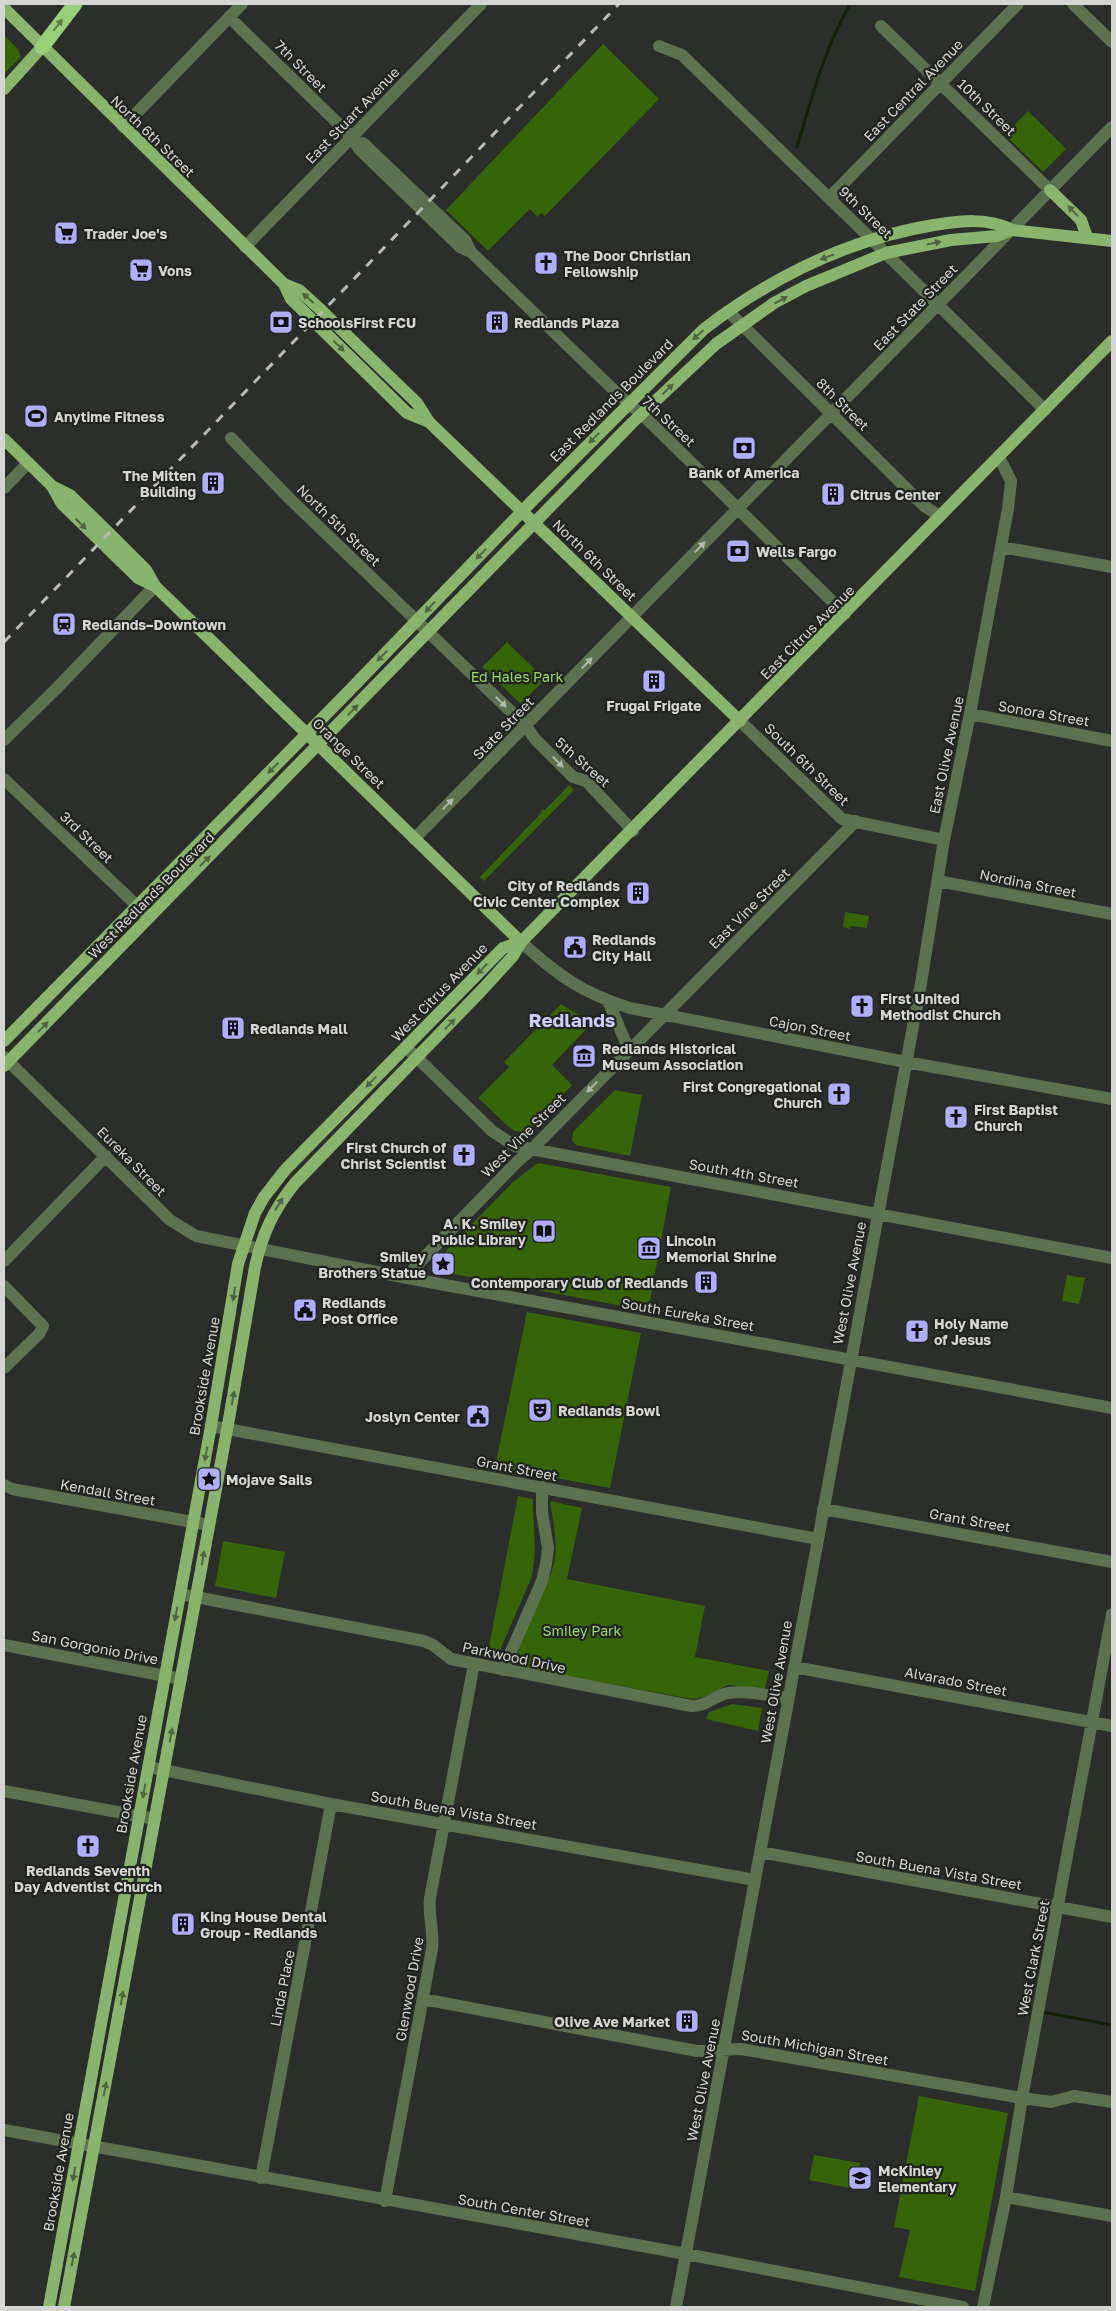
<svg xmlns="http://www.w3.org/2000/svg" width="1116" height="2311" font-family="'Golos Text',sans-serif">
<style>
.green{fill:#376407}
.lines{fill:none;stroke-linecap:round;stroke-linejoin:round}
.stream{stroke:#122107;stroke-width:3}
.minor{stroke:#5c714f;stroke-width:12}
.major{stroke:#8ab46d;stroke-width:12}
.highway{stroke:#9bce78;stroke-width:15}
.rail{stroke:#b9bab8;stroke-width:3;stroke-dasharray:9 9;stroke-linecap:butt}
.oneway{fill:#5e794c}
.oneway2{fill:#516543}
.oneway3{fill:#b1b8ac}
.labels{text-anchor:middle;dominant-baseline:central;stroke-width:4.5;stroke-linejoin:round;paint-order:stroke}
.street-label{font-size:14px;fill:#d5d6d4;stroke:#222420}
.poi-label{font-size:14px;font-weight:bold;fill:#d5d6d4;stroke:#222420;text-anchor:start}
.park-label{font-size:14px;fill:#98d76a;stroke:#222420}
.district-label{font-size:19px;font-weight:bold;fill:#cbccf8;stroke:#222420}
</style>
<rect width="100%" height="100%" fill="#2b2e2a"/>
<path class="green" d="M4,35L18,49L21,57L4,74Z
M603,44L659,99L545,216L541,213L537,217L530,209L488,251L446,210Z
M1028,111L1066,149L1043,172L1005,135Z
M507,642L545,679L521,704L482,667Z
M569,785L574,790L484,881L480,877L542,812L541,810H545Z
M845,912L869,916L867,928L851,926L850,929L843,927Z
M561,1004L592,1023L552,1065L572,1085L528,1133L515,1131L509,1127L478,1098L509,1067L504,1062Z
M615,1090L642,1095L630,1156L576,1145L572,1140L573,1132Z
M538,1163L671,1187L648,1311L443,1272L437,1267L438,1259L513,1182Z
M1067,1275L1085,1278L1079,1304L1062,1301Z
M527,1312L641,1333L610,1488L495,1467Z
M518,1496L533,1499C533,1526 538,1552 531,1579L500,1650L495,1654L488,1652Z
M550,1501L582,1508L567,1579L705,1606L695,1657L769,1671L765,1689L728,1685L704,1697L692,1699L528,1669C523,1666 519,1664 518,1658C516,1640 549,1587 554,1563C558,1543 553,1522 550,1501Z
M223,1541L285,1552L276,1598L215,1586Z
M732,1704L762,1708L758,1731L706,1719L709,1712Z
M919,2096L1008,2113L975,2291L899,2277L910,2230L894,2227Z
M814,2155L860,2163L855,2189L809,2180Z"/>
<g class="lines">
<path class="stream" d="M797,147C813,94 823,53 850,4
M1042,2012L1112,2025"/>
<path class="minor" d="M1073,4L1112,42
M229,17L352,137L359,149L460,247L471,252L619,395L650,422L845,614
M881,26L1050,190
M659,46L682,55L864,232L1045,410
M123,127L242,4
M363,143L465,240L471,252
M829,198L1018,4
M245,247L481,4
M728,311L924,506L940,516
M231,438L291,500L526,726L535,739L573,777L586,781L633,831
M4,488L28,463
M1001,547L1112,567
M970,714L1112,741
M740,721L842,819L944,840
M4,740L56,689L155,586
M4,779L149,917
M414,839L1112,127
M938,881L1112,914
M521,942C559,976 580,992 630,1008L906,1062L1112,1099
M608,1001L629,1050
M406,1047L492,1131L515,1146L1112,1258
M4,1057L170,1220L196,1236L407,1278L1112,1408
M4,1261L106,1156
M407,1278L414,1268L517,1162L532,1149L856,821
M4,1286L43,1326L39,1334L4,1368
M211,1426L818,1539
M4,1485L12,1489L209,1525
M823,1509L1112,1562
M180,1594L424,1641L433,1645L451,1659L691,1706C707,1706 711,1698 724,1694C740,1689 771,1696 788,1698
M4,1645L181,1679
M794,1667L1112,1726
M503,1670L542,1581L546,1564L548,1548L542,1512V1487
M148,1767L331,1804L755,1880
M4,1791L155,1819
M760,1852L1112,1917
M423,1999L697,2051L741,2049L1022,2098L1051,2102L1074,2096L1112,2102
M4,2130L686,2254L963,2307
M261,2178L331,1804
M1006,2197L1112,2216
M385,2201L432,1949C434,1931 428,1915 430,1898L474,1664
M676,2307L921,983L944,840L970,714L1008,509L1011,481L999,457
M983,2307L1006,2197L1022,2098L1112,1614"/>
<path class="major" d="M4,8L284,284L291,299L407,413L429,422
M4,89L42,47
M1050,190L1081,220L1087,237
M284,284L299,290L322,311L417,403L429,422L740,721
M4,439L52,486L70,495L109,533L146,570L155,586L521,942
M52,486L62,504L138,578L155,586
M4,1041L347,693L535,498L704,329C772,277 849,239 934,225C960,221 988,217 1012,230
M4,1066L632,423L716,344L774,303L806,286L886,253L951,240L997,236L1012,230L1112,241
M49,2307L211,1426L238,1264L255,1213L264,1197L285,1170L503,948L521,942
M64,2307L229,1419L255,1267C262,1234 274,1209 295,1183L482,990L513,956L521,942L1112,341"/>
<path class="highway" d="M42,47L75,4"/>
<path class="rail" d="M4,642L619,4"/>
</g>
<defs><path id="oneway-solid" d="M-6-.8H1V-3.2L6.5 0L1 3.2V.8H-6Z" transform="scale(1.25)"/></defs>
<use class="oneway" href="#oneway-solid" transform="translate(58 25) rotate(-53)"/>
<g class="oneway2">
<use href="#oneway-solid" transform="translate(1073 211) rotate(-134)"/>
<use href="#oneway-solid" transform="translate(934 243) rotate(-11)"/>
<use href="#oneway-solid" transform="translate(827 257) rotate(159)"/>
<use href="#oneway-solid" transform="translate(308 298) rotate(-138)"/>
<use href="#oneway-solid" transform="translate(781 300) rotate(-29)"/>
<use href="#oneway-solid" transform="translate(698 335) rotate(138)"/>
<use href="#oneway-solid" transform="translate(339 346) rotate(44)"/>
<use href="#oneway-solid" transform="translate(668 389) rotate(-44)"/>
<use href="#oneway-solid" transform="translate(594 438) rotate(135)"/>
<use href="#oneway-solid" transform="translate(81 524) rotate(44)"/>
<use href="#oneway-solid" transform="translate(481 554) rotate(134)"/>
<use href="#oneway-solid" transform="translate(430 607) rotate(133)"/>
<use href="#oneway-solid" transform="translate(382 656) rotate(134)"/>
<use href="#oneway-solid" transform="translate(353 710) rotate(-46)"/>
<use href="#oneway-solid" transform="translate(273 768) rotate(135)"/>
<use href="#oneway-solid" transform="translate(205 861) rotate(-45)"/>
<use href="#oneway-solid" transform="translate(482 969) rotate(134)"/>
<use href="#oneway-solid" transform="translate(450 1024) rotate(-46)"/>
<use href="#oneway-solid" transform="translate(43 1027) rotate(-46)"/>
<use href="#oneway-solid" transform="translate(371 1082) rotate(134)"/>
<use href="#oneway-solid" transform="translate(279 1204) rotate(-58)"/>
<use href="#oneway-solid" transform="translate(234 1294) rotate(99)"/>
<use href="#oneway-solid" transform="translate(233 1398) rotate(-80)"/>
<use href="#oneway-solid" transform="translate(206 1454) rotate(101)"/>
<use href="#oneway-solid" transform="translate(203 1558) rotate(-80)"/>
<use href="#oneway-solid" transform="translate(176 1614) rotate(101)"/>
<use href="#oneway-solid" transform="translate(171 1735) rotate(-80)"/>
<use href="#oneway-solid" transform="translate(144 1791) rotate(100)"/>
<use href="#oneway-solid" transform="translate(122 1998) rotate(-80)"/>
<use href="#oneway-solid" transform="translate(105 2089) rotate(-79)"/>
<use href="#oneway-solid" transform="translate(74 2174) rotate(100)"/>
<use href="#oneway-solid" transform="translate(73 2259) rotate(-79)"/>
</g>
<g class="oneway3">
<use href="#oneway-solid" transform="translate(700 547) rotate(-46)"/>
<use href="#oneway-solid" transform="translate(587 663) rotate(-46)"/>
<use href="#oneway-solid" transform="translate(501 702) rotate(44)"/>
<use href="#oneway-solid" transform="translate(558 762) rotate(45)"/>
<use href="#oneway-solid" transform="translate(448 804) rotate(-45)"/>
<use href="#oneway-solid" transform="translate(592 1087) rotate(134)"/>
</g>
<defs>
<g id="supermarket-square" transform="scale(1.25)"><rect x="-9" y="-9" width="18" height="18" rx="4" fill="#aeaefa" stroke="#222420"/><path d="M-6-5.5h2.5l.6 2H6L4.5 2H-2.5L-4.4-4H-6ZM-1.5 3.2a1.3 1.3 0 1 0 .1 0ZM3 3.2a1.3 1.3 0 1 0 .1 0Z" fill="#111"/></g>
<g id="church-square" transform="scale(1.25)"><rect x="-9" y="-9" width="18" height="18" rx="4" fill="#aeaefa" stroke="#222420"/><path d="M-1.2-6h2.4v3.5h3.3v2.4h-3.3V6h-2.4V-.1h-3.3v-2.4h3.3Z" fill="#111"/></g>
<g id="bank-square" transform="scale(1.25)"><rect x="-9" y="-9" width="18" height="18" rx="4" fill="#aeaefa" stroke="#222420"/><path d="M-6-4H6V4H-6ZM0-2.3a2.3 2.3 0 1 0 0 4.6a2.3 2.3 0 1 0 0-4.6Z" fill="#111"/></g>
<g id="building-square" transform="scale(1.25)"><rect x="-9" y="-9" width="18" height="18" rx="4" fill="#aeaefa" stroke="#222420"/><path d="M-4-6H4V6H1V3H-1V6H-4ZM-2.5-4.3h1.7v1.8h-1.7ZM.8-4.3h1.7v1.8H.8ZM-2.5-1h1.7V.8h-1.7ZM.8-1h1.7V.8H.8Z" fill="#111"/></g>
<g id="stadium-square" transform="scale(1.25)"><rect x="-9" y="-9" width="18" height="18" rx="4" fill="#aeaefa" stroke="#222420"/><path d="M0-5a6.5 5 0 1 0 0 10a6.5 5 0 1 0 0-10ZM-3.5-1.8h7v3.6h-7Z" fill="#111"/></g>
<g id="station-square" transform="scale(1.25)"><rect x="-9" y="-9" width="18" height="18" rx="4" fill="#aeaefa" stroke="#222420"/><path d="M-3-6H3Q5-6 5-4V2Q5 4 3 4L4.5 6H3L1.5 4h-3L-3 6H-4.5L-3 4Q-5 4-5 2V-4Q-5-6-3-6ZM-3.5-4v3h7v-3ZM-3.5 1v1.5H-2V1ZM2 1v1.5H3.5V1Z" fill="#111"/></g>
<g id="civic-square" transform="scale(1.25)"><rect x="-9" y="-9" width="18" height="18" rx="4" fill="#aeaefa" stroke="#222420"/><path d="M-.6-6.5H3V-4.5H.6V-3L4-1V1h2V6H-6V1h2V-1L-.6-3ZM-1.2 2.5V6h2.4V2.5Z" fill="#111"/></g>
<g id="museum-square" transform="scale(1.25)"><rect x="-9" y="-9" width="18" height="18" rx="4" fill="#aeaefa" stroke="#222420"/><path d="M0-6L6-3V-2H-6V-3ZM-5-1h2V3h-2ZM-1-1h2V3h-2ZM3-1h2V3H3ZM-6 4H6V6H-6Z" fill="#111"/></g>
<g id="library-square" transform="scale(1.25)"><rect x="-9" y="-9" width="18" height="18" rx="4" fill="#aeaefa" stroke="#222420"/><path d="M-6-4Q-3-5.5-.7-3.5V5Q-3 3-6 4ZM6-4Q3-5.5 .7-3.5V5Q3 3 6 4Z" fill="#111"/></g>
<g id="sight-square" transform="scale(1.25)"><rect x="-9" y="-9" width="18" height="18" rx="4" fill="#aeaefa" stroke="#222420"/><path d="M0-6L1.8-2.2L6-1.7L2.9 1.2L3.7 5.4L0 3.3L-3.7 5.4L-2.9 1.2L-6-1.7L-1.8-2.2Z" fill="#111"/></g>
<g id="theatre-square" transform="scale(1.25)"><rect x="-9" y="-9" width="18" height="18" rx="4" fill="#aeaefa" stroke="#222420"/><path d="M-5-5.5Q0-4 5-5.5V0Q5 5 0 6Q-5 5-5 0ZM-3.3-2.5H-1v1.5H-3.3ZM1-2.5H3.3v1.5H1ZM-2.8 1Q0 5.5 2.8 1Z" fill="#111"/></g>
<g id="school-square" transform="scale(1.25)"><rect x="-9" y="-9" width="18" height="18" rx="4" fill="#aeaefa" stroke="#222420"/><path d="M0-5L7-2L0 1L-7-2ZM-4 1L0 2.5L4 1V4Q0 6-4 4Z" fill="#111"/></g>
</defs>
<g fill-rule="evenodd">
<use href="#supermarket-square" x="66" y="233"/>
<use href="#church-square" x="546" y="263"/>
<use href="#supermarket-square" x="141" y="270"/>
<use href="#bank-square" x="281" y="322"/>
<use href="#building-square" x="497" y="322"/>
<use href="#stadium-square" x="36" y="416"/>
<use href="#bank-square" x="744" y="448"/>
<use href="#building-square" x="213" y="483"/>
<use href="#building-square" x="833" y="494"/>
<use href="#bank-square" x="738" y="551"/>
<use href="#station-square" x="64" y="624"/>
<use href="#building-square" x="654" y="681"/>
<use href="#building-square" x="638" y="893"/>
<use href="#civic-square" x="575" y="947"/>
<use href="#church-square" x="862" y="1006"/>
<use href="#building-square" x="233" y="1028"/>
<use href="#museum-square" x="584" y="1056"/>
<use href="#church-square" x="839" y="1094"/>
<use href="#church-square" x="956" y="1117"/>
<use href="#church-square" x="464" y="1155"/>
<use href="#library-square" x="544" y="1231"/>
<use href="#museum-square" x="649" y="1248"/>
<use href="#sight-square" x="443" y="1264"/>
<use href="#building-square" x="706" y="1282"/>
<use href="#civic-square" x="305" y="1310"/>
<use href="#church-square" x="917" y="1331"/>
<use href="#theatre-square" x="540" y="1410"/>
<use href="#civic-square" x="478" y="1416"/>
<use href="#sight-square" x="209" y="1479"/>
<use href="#church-square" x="88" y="1846"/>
<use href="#building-square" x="183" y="1924"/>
<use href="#building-square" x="687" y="2021"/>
<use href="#school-square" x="860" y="2178"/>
</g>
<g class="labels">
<g class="street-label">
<text transform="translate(301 66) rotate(45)">7th Street</text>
<text transform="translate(913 90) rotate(-46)">East Central Avenue</text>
<text transform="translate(987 107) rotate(44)">10th Street</text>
<text transform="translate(352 115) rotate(-46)">East Stuart Avenue</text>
<text transform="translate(153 136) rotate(44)">North 6th Street</text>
<text transform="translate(866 212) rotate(44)">9th Street</text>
<text transform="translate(915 307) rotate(-46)">East State Street</text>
<text transform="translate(611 400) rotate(-45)">East Redlands Boulevard</text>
<text transform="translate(843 404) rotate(45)">8th Street</text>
<text transform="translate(669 421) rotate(43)">7th Street</text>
<text transform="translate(339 525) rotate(44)">North 5th Street</text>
<text transform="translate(595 560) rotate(44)">North 6th Street</text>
<text transform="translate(807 632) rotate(-45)">East Citrus Avenue</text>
<text transform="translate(1044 713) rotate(10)">Sonora Street</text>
<text transform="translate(503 728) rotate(-46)">State Street</text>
<text transform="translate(349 753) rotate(44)">Orange Street</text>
<text transform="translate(946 755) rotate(-78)">East Olive Avenue</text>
<text transform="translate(583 762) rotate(41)">5th Street</text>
<text transform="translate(807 764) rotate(44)">South 6th Street</text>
<text transform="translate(87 837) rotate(44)">3rd Street</text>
<text transform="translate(1028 883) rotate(11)">Nordina Street</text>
<text transform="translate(151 895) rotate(-45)">West Redlands Boulevard</text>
<text transform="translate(749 908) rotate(-45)">East Vine Street</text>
<text transform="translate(439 992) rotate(-46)">West Citrus Avenue</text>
<text transform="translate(810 1028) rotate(11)">Cajon Street</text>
<text transform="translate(523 1135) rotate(-45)">West Vine Street</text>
<text transform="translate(132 1161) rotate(45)">Eureka Street</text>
<text transform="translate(744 1173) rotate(10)">South 4th Street</text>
<text transform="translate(849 1283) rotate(-79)">West Olive Avenue</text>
<text transform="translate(688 1314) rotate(10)">South Eureka Street</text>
<text transform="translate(204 1376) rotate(-80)">Brookside Avenue</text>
<text transform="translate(517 1468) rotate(11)">Grant Street</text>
<text transform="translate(108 1492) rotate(10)">Kendall Street</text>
<text transform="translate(970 1520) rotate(10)">Grant Street</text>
<text transform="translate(95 1647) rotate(11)">San Gorgonio Drive</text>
<text transform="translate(514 1657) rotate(12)">Parkwood Drive</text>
<text transform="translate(956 1681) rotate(11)">Alvarado Street</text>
<text transform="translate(776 1682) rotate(-80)">West Olive Avenue</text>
<text transform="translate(131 1774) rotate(-80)">Brookside Avenue</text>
<text transform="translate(454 1810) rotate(10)">South Buena Vista Street</text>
<text transform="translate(939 1870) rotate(10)">South Buena Vista Street</text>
<text transform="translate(1033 1958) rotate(-79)">West Clark Street</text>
<text transform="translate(282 1988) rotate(-79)">Linda Place</text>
<text transform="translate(409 1989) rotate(-80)">Glenwood Drive</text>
<text transform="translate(815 2047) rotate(10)">South Michigan Street</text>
<text transform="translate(703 2080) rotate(-79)">West Olive Avenue</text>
<text transform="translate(58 2172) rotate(-80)">Brookside Avenue</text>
<text transform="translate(524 2210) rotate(10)">South Center Street</text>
</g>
<g class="poi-label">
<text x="84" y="233">Trader Joe's</text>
<text x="564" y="255">The Door Christian<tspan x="564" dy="16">Fellowship</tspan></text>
<text x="158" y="270">Vons</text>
<text x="298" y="322">SchoolsFirst FCU</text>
<text x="514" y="322">Redlands Plaza</text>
<text x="54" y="416">Anytime Fitness</text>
<text x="744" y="472" text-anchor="middle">Bank of America</text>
<text x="196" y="475" text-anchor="end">The Mitten<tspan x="196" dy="16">Building</tspan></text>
<text x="850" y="494">Citrus Center</text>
<text x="756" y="551">Wells Fargo</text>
<text x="82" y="624">Redlands–Downtown</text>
<text x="654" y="705" text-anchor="middle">Frugal Frigate</text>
<text x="620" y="885" text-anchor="end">City of Redlands<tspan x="620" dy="16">Civic Center Complex</tspan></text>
<text x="592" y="939">Redlands<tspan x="592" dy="16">City Hall</tspan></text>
<text x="880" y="998">First United<tspan x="880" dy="16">Methodist Church</tspan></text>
<text x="250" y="1028">Redlands Mall</text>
<text x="602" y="1048">Redlands Historical<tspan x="602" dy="16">Museum Association</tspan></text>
<text x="822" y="1086" text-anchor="end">First Congregational<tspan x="822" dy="16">Church</tspan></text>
<text x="974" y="1109">First Baptist<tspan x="974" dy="16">Church</tspan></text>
<text x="446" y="1147" text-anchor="end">First Church of<tspan x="446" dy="16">Christ Scientist</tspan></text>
<text x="526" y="1223" text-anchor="end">A. K. Smiley<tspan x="526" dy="16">Public Library</tspan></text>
<text x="666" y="1240">Lincoln<tspan x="666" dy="16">Memorial Shrine</tspan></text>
<text x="426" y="1256" text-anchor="end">Smiley<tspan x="426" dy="16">Brothers Statue</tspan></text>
<text x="688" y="1282" text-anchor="end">Contemporary Club of Redlands</text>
<text x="322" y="1302">Redlands<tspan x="322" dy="16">Post Office</tspan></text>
<text x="934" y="1323">Holy Name<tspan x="934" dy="16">of Jesus</tspan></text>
<text x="558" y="1410">Redlands Bowl</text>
<text x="460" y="1416" text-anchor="end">Joslyn Center</text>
<text x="226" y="1479">Mojave Sails</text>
<text x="88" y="1870" text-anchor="middle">Redlands Seventh<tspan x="88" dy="16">Day Adventist Church</tspan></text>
<text x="200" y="1916">King House Dental<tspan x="200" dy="16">Group - Redlands</tspan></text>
<text x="670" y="2021" text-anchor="end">Olive Ave Market</text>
<text x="878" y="2170">McKinley<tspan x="878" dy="16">Elementary</tspan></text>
</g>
<g class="park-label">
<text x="517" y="676">Ed Hales Park</text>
<text x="582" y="1630">Smiley Park</text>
</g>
<g class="district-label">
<text x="572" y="1019">Redlands</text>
</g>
</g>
<rect width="1116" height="2311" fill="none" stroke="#d5d6d4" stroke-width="10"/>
</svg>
